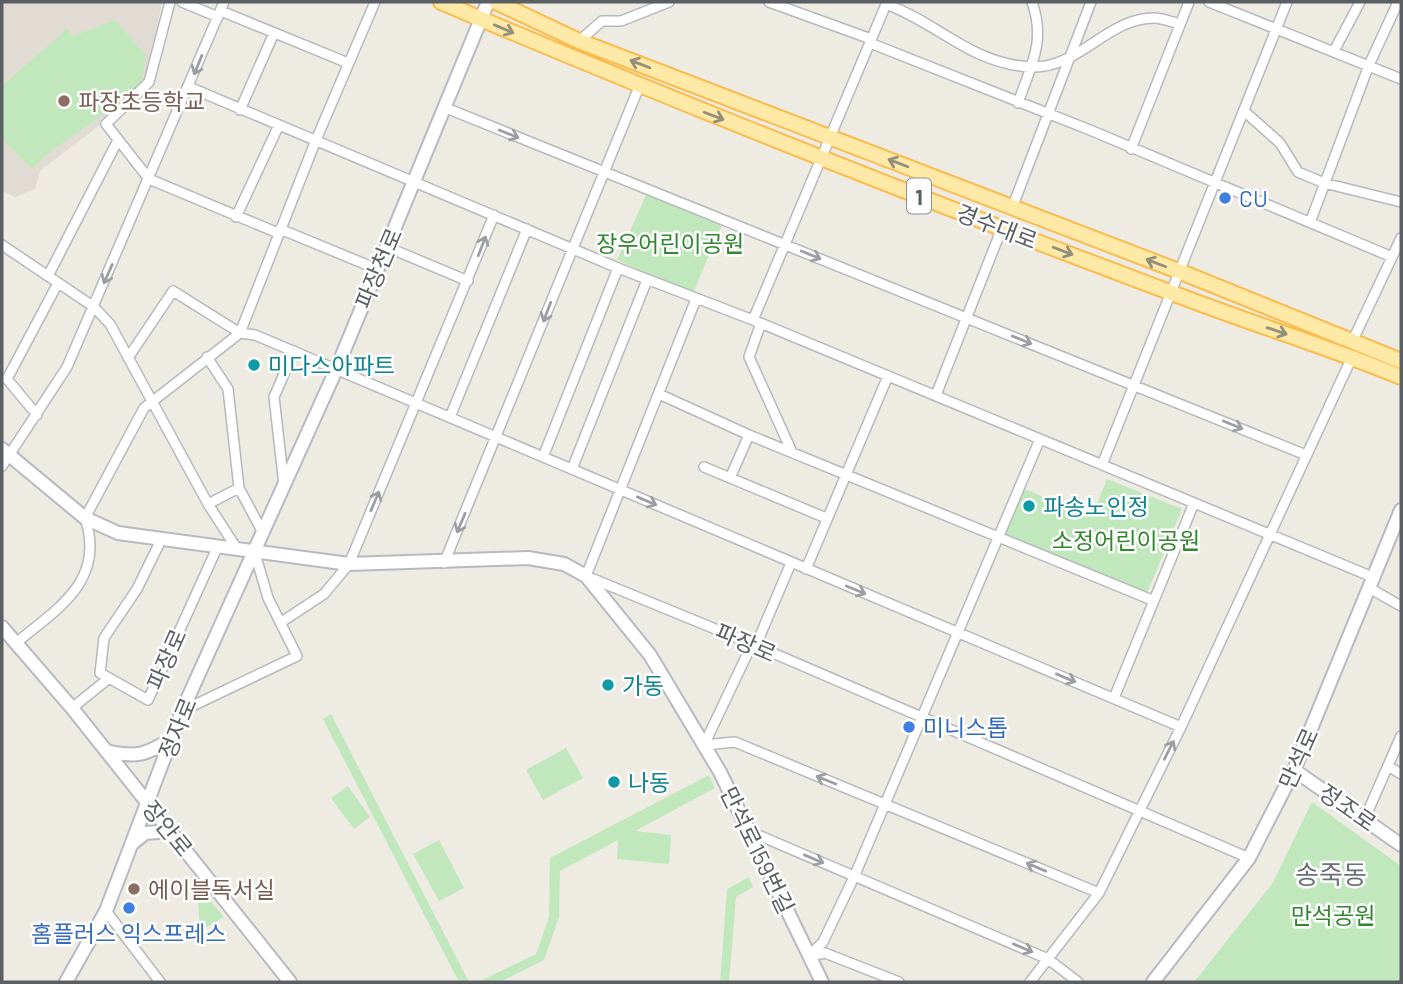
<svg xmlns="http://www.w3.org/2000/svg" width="1403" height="984" font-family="Barlow,'Noto Sans KR',sans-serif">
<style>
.education{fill:#e1dcd3}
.green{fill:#c0e8bc}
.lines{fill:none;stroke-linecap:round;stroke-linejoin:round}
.street-casing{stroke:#b5b9bd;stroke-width:12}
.secondary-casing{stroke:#b6bac0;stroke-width:16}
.primary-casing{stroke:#fbbc4f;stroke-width:18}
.street{stroke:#fff;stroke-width:9}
.secondary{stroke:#fff;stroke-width:12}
.primary{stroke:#ffe9a6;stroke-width:14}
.oneway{stroke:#948f7b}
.oneway2{stroke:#9c9fa2}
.education-dot{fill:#8d6e63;stroke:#fff;stroke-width:2.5}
.shop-dot{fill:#3f7fe0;stroke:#fff;stroke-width:2.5}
.culture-dot{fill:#0f9aa8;stroke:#fff;stroke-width:2.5}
.labels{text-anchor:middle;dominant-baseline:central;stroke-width:5;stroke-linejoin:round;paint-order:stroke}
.shield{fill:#fff;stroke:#8c8f92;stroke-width:2}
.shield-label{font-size:21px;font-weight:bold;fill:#5a5f64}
.education-label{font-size:23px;fill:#785e54;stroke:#fff;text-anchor:start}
.shop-label{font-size:23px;fill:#366cbe;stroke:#fff;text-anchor:start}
.street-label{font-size:23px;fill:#5a5f64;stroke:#fff}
.park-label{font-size:23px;fill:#32872f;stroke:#fff}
.culture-label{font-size:23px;fill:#0d838f;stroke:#fff;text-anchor:start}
.quarter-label{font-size:26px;fill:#6b7276;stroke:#fff}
</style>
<rect width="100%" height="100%" fill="#eeebe2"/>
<path class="education" d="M2,2H162L147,81L105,121L40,171L35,189L15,197L2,191Z"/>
<path class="green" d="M115,20L146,55L141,88L47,154L32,169L2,138V86L67,29L73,36Z
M647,193L722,225L693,293L617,260Z
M1107,479L1182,509L1147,593L1005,535L1024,489L1092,516Z
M331,714L469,982H459L323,719Z
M566,748L583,778L543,800L526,770Z
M709,775L715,788L635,831L671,835L669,864L617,859L618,840L560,871L559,917L544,960L500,982H478L536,954L549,917L550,858Z
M348,786L370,817L354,829L331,798Z
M1312,802L1401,866V982H1194L1272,884Z
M439,840L464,888L439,901L413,854Z
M749,877L753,887L736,897L729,982H720L727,889Z
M197,884L224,917L200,931Z"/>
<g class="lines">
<g class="street-casing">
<path id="street" d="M170,2L149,82L106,124L149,179L278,233
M182,2L218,17
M769,2L871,39
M1209,2L1401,79
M886,4C940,24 971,64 1031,67C1079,69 1107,18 1154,18C1162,18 1172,22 1180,24
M221,11L348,63
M579,41L602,21H621L669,2
M870,43L1090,130L1392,257
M1334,51L1360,2
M189,87L618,268L753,320L1375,578
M1018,103C1031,65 1046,42 1032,2
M446,108L1306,455
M240,110L274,33
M1244,111L1280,143L1298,172L1324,183L1401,202
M1131,149L1189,2
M1012,208L1091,2
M236,217L278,127
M1311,220L1369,65L1398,2
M280,229L377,269
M2,245L94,307L110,324L208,504L237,549
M387,247L468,281
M48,276L118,140
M696,299L586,576L752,644L1249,858
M753,320L887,2
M761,323L749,357L792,452
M240,333L316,140L375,2
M1352,342L1401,238
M207,357L228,389L239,488L262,531
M128,358L173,291L240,333L255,335L1181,727
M659,394L749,435L1152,600
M936,395L1002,228
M37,415L7,379L58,283
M450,417L527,229
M543,457L618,268
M1102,465L1287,2
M2,466L67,367L224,2
M704,467L826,518
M572,469L647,280
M730,478L749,435
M284,485L274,397L294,351
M208,504L239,488
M161,540L137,589L104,638L100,673L148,700L217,548
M444,563L639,87
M806,569L888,376
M1371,589L1401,606
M280,623L324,594L349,564L494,215
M16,643C58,608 106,581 85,518L144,408L240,333
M756,645L791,563
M1114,698L1194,503
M72,708L108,679
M182,711L297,656L268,598L254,550
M704,745L735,742L1099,893
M704,745L752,644
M1388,766L1401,774
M1365,818L1401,736
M751,832L1048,959L1078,982
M106,911L160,982
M809,956L823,942L854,877L1040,439
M809,956L825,953L899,982
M1030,982L1099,893L1181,727L1352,357"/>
</g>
<g class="secondary-casing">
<path id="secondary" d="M2,449L85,518L118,533L349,564L528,558L564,564L586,576L650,655L720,772L822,982
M2,627L72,708L290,982
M106,751C137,758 145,755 172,739
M1294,770L1401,845
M133,843L145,833L170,831
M66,982L106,911L182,711L336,370L488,2
M1153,982L1249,858L1294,770L1401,510"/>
</g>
<g class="primary-casing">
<path id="primary" d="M441,2C688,107 937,205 1188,299C1259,326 1331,348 1401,377
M496,2L579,41L1181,272L1401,361"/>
</g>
<use href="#street" class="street"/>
<use href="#secondary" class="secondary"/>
<use href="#primary" class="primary"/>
</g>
<defs><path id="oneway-shaft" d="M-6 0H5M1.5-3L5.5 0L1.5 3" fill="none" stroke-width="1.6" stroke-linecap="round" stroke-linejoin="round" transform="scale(1.75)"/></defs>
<g class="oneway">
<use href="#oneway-shaft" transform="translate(504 29) rotate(23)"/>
<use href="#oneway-shaft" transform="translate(640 64) rotate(-159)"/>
<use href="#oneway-shaft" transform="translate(714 116) rotate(21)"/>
<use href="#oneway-shaft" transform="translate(898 163) rotate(-159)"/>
<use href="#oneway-shaft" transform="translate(1063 251) rotate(21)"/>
<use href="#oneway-shaft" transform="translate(1156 263) rotate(-159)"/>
<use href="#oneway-shaft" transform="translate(1277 331) rotate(19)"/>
</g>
<g class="oneway2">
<use href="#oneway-shaft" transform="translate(198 65) rotate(112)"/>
<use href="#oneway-shaft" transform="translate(509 134) rotate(22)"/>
<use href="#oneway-shaft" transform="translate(482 246) rotate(-69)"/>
<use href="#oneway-shaft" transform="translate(811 255) rotate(22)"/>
<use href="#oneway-shaft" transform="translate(108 274) rotate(114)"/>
<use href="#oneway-shaft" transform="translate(547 312) rotate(111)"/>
<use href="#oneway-shaft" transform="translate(1022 340) rotate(22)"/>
<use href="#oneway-shaft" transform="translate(1233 425) rotate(22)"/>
<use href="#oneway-shaft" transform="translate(375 501) rotate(-67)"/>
<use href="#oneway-shaft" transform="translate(647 501) rotate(23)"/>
<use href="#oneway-shaft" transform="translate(461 523) rotate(113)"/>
<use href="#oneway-shaft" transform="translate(856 590) rotate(22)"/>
<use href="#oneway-shaft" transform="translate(1066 678) rotate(23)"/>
<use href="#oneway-shaft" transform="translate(1169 750) rotate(-63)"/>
<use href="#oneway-shaft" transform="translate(826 780) rotate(-158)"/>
<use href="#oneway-shaft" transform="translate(814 859) rotate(23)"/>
<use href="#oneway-shaft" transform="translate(1036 867) rotate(-157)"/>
<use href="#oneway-shaft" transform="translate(1023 948) rotate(23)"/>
</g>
<g class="education-dot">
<circle cx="64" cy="101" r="7"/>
<circle cx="134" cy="889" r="7"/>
</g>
<g class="shop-dot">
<circle cx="1225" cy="198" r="7"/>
<circle cx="909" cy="727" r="7"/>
<circle cx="129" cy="908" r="7"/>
</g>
<g class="culture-dot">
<circle cx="254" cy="365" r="7"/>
<circle cx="1029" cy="506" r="7"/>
<circle cx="608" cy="685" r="7"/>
<circle cx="614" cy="782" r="7"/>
</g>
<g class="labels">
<rect class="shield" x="907" y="178.5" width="24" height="35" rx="5"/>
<g class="shield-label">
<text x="919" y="196">1</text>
</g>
<g class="education-label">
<text x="78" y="101">파장초등학교</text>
<text x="148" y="889">에이블독서실</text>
</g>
<g class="shop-label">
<text x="1239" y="198">CU</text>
<text x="923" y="727">미니스톱</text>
<text x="129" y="933" text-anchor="middle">홈플러스 익스프레스</text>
</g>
<g class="street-label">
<text transform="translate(997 226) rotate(21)">경수대로</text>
<text transform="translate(378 268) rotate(-67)">파장천로</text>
<text transform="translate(746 642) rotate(23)">파장로</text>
<text transform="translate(166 659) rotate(-66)">파장로</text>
<text transform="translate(177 728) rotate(-68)">정자로</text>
<text transform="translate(1298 758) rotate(-66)">만석로</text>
<text transform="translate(1348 807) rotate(35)">정조로</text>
<text transform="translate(168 828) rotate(51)">장안로</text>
<text transform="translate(758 850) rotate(64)">만석로159번길</text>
</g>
<g class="park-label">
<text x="670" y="243">장우어린이공원</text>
<text x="1126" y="540">소정어린이공원</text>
<text x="1333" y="915">만석공원</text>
</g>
<g class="culture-label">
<text x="268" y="365">미다스아파트</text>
<text x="1043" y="506">파송노인정</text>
<text x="622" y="685">가동</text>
<text x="628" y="782">나동</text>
</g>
<g class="quarter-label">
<text x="1331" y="873">송죽동</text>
</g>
</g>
<rect width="1403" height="984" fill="none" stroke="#5a5f64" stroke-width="7"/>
</svg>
